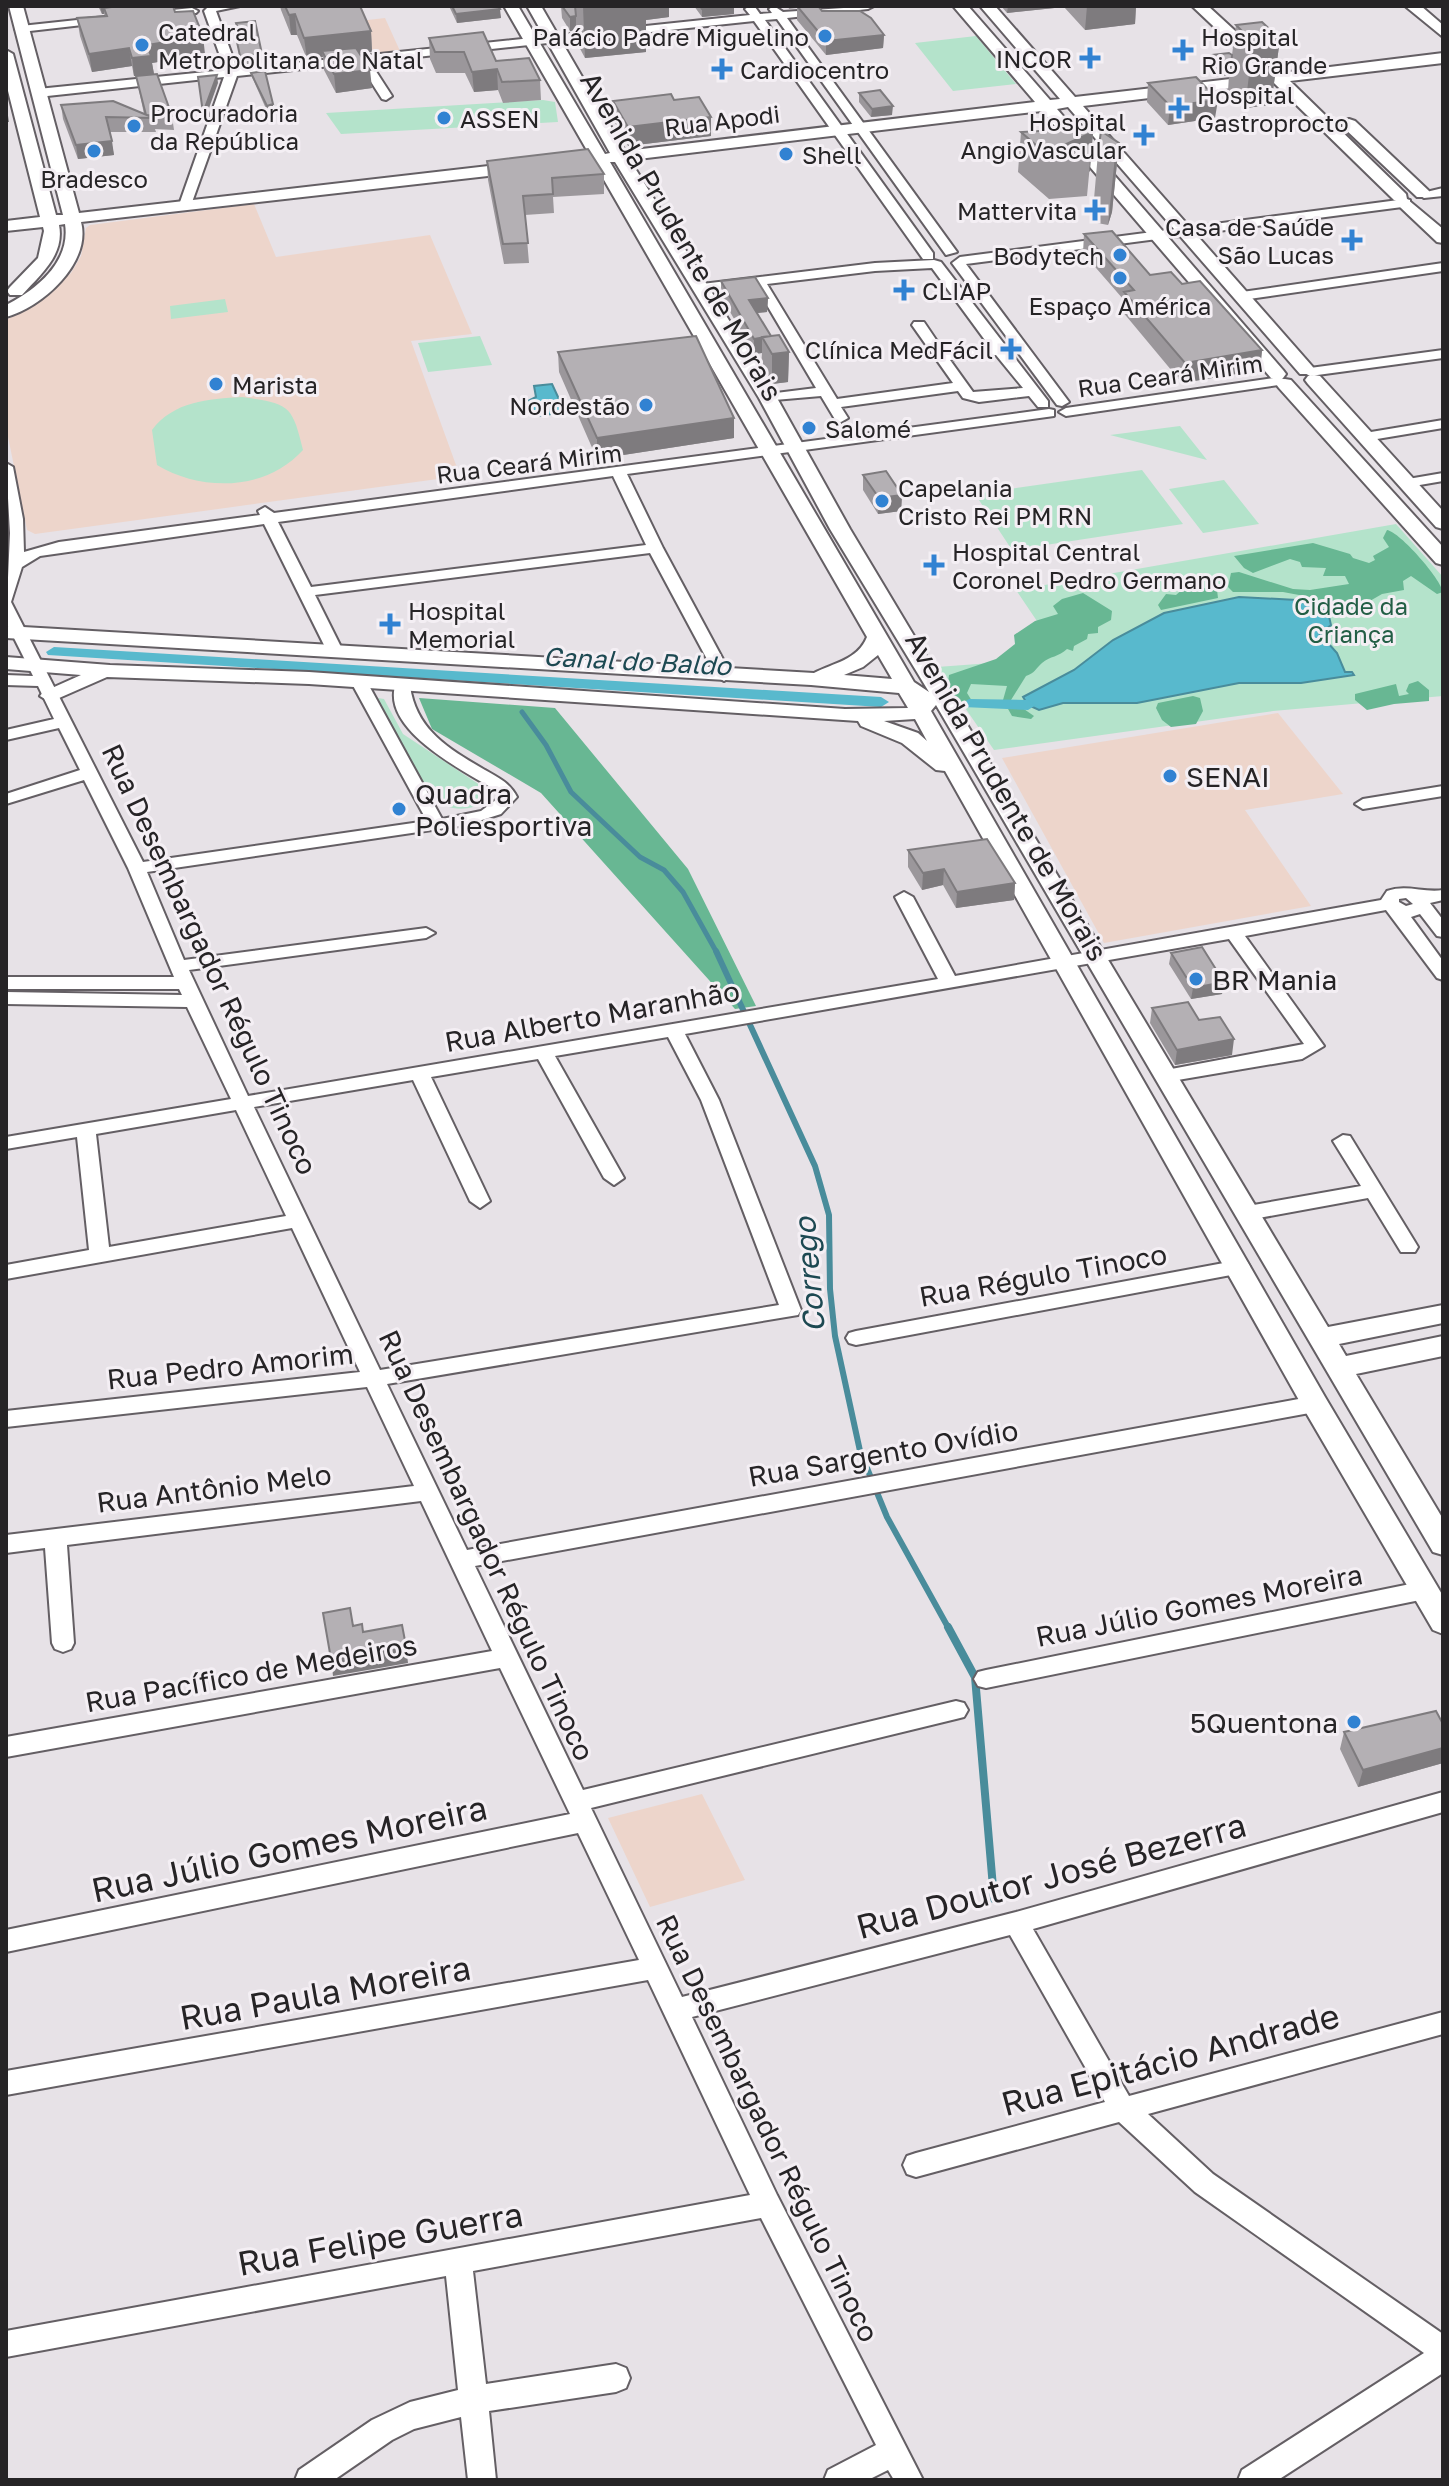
<svg xmlns="http://www.w3.org/2000/svg" width="1449" height="2486" font-family="'Golos Text',sans-serif">
<style>
.education{fill:#edd5cb}
.green{fill:#b4e3cb}
.forest{fill:#68b793}
.water{fill:#58b9cd;stroke:#498c9b;stroke-width:2}
.lines{fill:none;stroke-linecap:round;stroke-linejoin:round}
.stream-far2{stroke:#498c9b;stroke-width:5}
.stream-far1{stroke:#498c9b;stroke-width:6}
.stream{stroke:#498c9b;stroke-width:8}
.canal{fill:#58b9cd;fill-rule:evenodd}
.minor-casing{stroke:#645f64;stroke-width:4}
.major-casing{stroke:#645f64;stroke-width:4}
.minor{fill:#fff;fill-rule:evenodd}
.major{fill:#fff;fill-rule:evenodd}
.wall{fill:#9b979b}
.shaded-wall{fill:#7e7b7e}
.building{fill:#b4b0b4;stroke:#7e7b7e;stroke-width:2}
.poi-dot{fill:#3182d2;stroke:#f4eff4;stroke-width:3}
.labels{text-anchor:middle;dominant-baseline:central;stroke-width:6;stroke-linejoin:round;paint-order:stroke}
.far-poi-label{font-size:24px;fill:#262426;stroke:#f4eff4;text-anchor:start}
.far-street-label{font-size:24px;fill:#262426;stroke:#f4eff4}
.far-park-label{font-size:24px;fill:#225e45;stroke:#f4eff4}
.far-water-label{font-size:26px;font-style:italic;fill:#1d4952;stroke:#f4eff4}
.street-label{font-size:28px;fill:#262426;stroke:#f4eff4}
.poi-label{font-size:28px;fill:#262426;stroke:#f4eff4;text-anchor:start}
.water-label{font-size:30px;font-style:italic;fill:#1d4952;stroke:#f4eff4}
.near-street-label{font-size:34px;fill:#262426;stroke:#f4eff4}
</style>
<rect width="100%" height="100%" fill="#e7e2e7"/>
<path class="education" d="M385,18L400,51L373,54L359,21Z
M254,204L276,257L430,235L472,334L411,341L460,476L35,534L27,530L6,427V320L29,308L71,273L81,256L86,228L90,225Z
M1278,713L1343,794L1245,810L1311,906L1104,943L1002,758Z
M702,1794L745,1880L650,1907L608,1818Z"/>
<path class="green" d="M976,36L1016,84L953,91L915,43Z
M543,100L555,102L558,122L341,134L326,113Z
M225,299L228,312L171,319L170,306Z
M480,336L492,365L428,372L418,343Z
M242,397C289,404 292,404 303,450C266,491 202,492 157,465L152,430C174,401 208,399 242,397Z
M1180,426L1207,460L1110,435Z
M1142,470L1183,524L1012,550L975,494Z
M1224,480L1259,524L1203,533L1169,489Z
M1396,524L1443,577V696L1273,711L994,750L937,667L991,663L1043,630L1016,590Z
M378,698L384,699L403,734L489,791L488,801C466,813 449,810 428,798Z"/>
<path class="forest" d="M1387,530C1400,532 1441,579 1443,592L1437,594L1411,576L1403,581L1404,590L1382,594L1356,609H1347L1328,606L1315,598L1283,592H1233L1228,587L1231,573L1239,572L1293,589L1310,590L1349,584L1345,576H1323L1326,568L1302,567L1300,562L1290,559L1253,573L1244,568L1234,556L1313,543L1350,554L1353,558L1369,563L1375,560L1373,556L1389,547L1383,538Z
M1212,586L1217,590L1218,598L1161,610L1158,605L1166,594L1176,595L1185,587L1201,589Z
M1083,593L1112,611L1111,620L1098,627V633L1088,634L1087,639L1074,646L1073,651L1067,649C1059,657 1050,656 1042,663C1035,669 1035,673 1026,676L1011,700L1034,716L1031,719L1012,716L1003,700L1007,686L971,684L967,693L972,701L956,707L947,691L949,675L996,659L1015,644L1014,635L1035,621L1058,614L1053,606L1062,599Z
M1418,681L1429,690V701L1394,704L1367,710L1355,700V694L1396,684L1399,696L1409,694L1406,691L1409,684Z
M1193,696L1200,698L1203,711L1196,724L1171,727L1162,720L1156,708L1158,703Z
M419,698L555,708L688,869L756,1006L735,1009L541,793L432,729Z"/>
<path class="water" d="M552,384L565,412L538,416L527,413L524,403L536,397L534,386Z
M1239,597L1297,600L1328,612L1331,625L1320,634L1337,653L1345,672H1352L1354,675L1301,683H1239L1137,703H1063L1039,710L1028,705L1023,697L1074,670L1113,640L1164,613Z"/>
<g class="lines">
<path class="stream-far2" d="M522,712L546,745L571,792L640,857L664,870L683,892L717,953"/>
<path class="stream-far1" d="M716,951L815,1166L829,1215L830,1289L835,1336L860,1451L887,1517L949,1629"/>
<path class="stream" d="M948,1627L975,1677L994,1899"/>
<path class="canal" d="M54,647L881,697L889,702L881,707L48,655L46,652Z
M969,699L1028,700L1036,705L1028,710L963,707L961,704Z"/>
<g class="minor-casing">
<path id="minor" d="M209,6H240L216,11L237,69L750,15L745,9L750,6L755,7L760,14L772,13L769,9L774,6L783,12L874,6L868,9L787,18L957,252L946,255L777,19L765,20L933,253V259H923L754,21L370,62L392,96L386,100L382,99L359,63L237,76L191,205L181,208L179,205L224,77L38,97L32,93L38,89L225,70L204,11Z
M192,8L198,11L196,13L152,18L146,15L152,12Z
M105,17L109,18V22L21,32L15,29L21,26Z
M1443,188V196L1424,198L1418,194Z
M1406,199L1410,200V206L966,264L1069,402L1062,406L1057,405L952,263L960,257Z
M934,260L941,262L1048,401V407H1038L1029,396L979,402L963,398L958,391L841,407L848,418L841,422L836,421L821,396L763,401V395L768,394L816,388L755,285L702,292L695,288L702,284L875,263ZM932,268L990,347L945,353L924,322H914L912,325L953,383L837,399L767,284L875,271ZM996,355L1023,388L973,392L950,360Z
M1443,263V271L1242,300L1235,296L1242,292Z
M1443,350V358L1310,376L1303,372L1310,368Z
M1280,377L1287,381L1285,384L1066,416L1059,412L1066,408Z
M1049,409L1054,410V416L627,474L663,548L732,676L724,681L716,676L650,553L315,595L342,649L334,654L326,649L264,524L40,556L22,567L11,602L143,862L427,821L351,682L359,677L367,682L442,819L481,811L500,797L497,791C466,772 379,730 396,683L402,681L410,686C416,730 449,749 485,770C499,778 510,783 517,797L501,814L466,825L147,872L184,960L426,928L435,933L426,938L189,970L248,1096L938,979L895,897L904,892L913,897L955,976L1381,900L1387,891C1407,884 1423,893 1443,890V900L1430,903L1443,920V937L1437,936L1420,914L1411,917L1443,961V980L1437,978L1386,910L1245,936L1324,1046L1302,1059L1166,1082L1157,1076L1166,1070L1304,1044L1229,939L685,1034L719,1100L801,1310L798,1315L387,1384L467,1550L1315,1396L1322,1399L1326,1404L1322,1409L1315,1412L475,1566L583,1790L956,1701L964,1703L968,1710L964,1717L956,1719L591,1808L682,1997L1016,1912L1443,1792V1812L1033,1929L1129,2096L1443,2012V2034L1148,2114L1213,2174L1443,2334V2373L1278,2480H1238L1242,2470L1424,2353L1195,2192L1119,2122L916,2177L907,2174L903,2165L907,2156L916,2153L1105,2102L1010,1935L692,2017L777,2195L923,2480H894L888,2470L868,2480H824L828,2470L876,2445L761,2218L473,2271L486,2384L616,2364L626,2368L630,2378L626,2388L616,2392L489,2411L496,2480H468L461,2417L414,2429L392,2440L334,2480H295L299,2470L372,2420L410,2402L458,2390L446,2276L6,2357V2331L750,2195L648,1980L6,2095V2071L639,1960L578,1833L6,1952V1930L570,1814L500,1668L6,1757V1737L492,1651L421,1501L67,1545L74,1643L71,1649L63,1652L55,1649L52,1643L45,1548L6,1553V1535L414,1486L367,1387L6,1427V1411L360,1372L292,1228L6,1279V1265L89,1250L77,1137L6,1149V1137L231,1099L187,1007L6,1004V992L182,995L179,989H6V977H174L128,868L84,780L6,804V794L80,770L59,728L6,740V730L54,719L38,686L6,685V675L33,676L6,622L10,533L6,463L13,467L23,519L24,552L59,542L260,515L258,511L265,507L274,513ZM613,476L646,545L311,587L278,522ZM1406,898L1413,904L1406,906L1399,902V899ZM668,1037L701,1100L779,1305L380,1370L254,1107L413,1080L470,1201L480,1208L490,1201L431,1077L538,1059L604,1178L614,1185L624,1178L555,1056ZM236,1110L286,1216L109,1247L96,1134Z
M1443,420V428L1365,441L1358,437L1365,433Z
M1443,473V481L1408,487L1401,483L1408,479Z
M1443,786V796L1363,809L1355,804L1363,799Z
M1343,1135L1350,1136L1415,1242L1418,1247L1415,1252H1401L1368,1198L1248,1220L1241,1218L1238,1213L1248,1206L1361,1186L1333,1141Z
M1240,1260L1247,1262L1250,1267L1247,1272L856,1345L849,1343L846,1338L849,1333L856,1331Z
M1425,1581L1433,1584L1436,1590L1433,1596L1425,1599L986,1688L978,1686L974,1679L978,1672L986,1670Z"/>
</g>
<g class="major-casing">
<path id="major" d="M9,6H23L79,213L523,162L531,167L523,172L81,222C92,263 41,308 6,317V305C36,290 71,262 65,224L59,225C65,255 40,275 22,295H10L7,291L10,287L38,258L44,231L43,227L6,231V221L40,217L6,83V50L13,54L56,215H63Z
M504,6H518L605,154L610,153L527,6H541L625,151L1035,102L953,6H968L1050,100L1060,99L980,6H995L1075,97L1265,75L1192,6H1208L1281,73L1443,53V63L1290,81L1406,194L1407,199L1443,229V243L1437,242L1400,207L1399,202L1394,200L1274,83L1083,106L1312,366L1315,370L1312,374H1300L1068,107L1057,109L1283,370L1286,374L1283,378H1271L1042,111L630,160L777,398L850,529L1328,1327L1443,1305V1323L1339,1344L1346,1356L1443,1336V1356L1356,1374L1443,1519V1555L1433,1552L936,705L931,711L1325,1397L1443,1596V1634L1433,1630L1305,1411L945,771L936,770L902,743L861,726L858,721L309,684L107,677L50,702L40,696L43,692L81,675L6,669V657L110,665L309,672L845,709L908,708L899,693L811,685L6,638V626L814,673C833,663 858,660 867,637ZM610,162H615L759,398L830,529L929,692L914,682ZM878,655L892,679L844,675L863,667ZM915,719L927,741L918,733L884,721Z
M1405,6H1421L1443,25V37Z
M1349,119L1355,121L1429,191V197H1417L1343,127V121Z
M1314,375L1320,376L1443,511V529L1436,527L1308,384L1305,380L1308,376Z
M1285,379L1291,380L1443,547V565L1436,563L1279,388L1276,384L1279,380Z"/>
</g>
<use href="#minor" class="minor"/>
<use href="#major" class="major"/>
</g>
<path class="wall" d="M98,6H173L175,12L205,54L152,63L154,74L172,116L174,130L155,129L156,132H109L114,155L78,159L63,119L61,105L144,114L136,76H134L132,66L92,72L80,36L77,18L105,16L104,14H102Z
M280,6H360L371,31L372,52L359,53L372,88L336,93L324,70L323,57L307,59L297,35H291L281,10Z
M449,6H498L501,18L457,23Z
M561,6H669V17L646,20V52L585,58L577,43L576,30L570,31L562,18Z
M694,6H734V14L702,17Z
M788,6H818L822,11L884,35L883,48L826,55L797,20V8L789,9Z
M1001,6H1136L1135,24L1085,30L1064,7L1007,13Z
M236,23L262,54L263,63L241,65L237,42L241,41L237,32Z
M1236,25L1280,39L1271,105L1245,108L1228,91L1229,75L1214,77L1202,65L1203,56L1232,55Z
M429,38L496,61L540,80L541,100L503,103L498,90L474,92L465,73H436L430,59Z
M251,73L273,104V109L267,111L252,77Z
M1148,83L1215,118L1168,125L1147,102Z
M859,93L892,115L871,117L859,102Z
M674,100L711,117V136L628,146L613,119V101Z
M1021,132H1093L1087,196L1049,199L1018,172Z
M1119,143L1112,212L1108,225L1092,222L1098,153Z
M487,161L604,174V194L553,197L554,213L525,215L529,263L504,264L488,180Z
M1084,234L1150,275L1262,350L1260,370L1182,383L1122,311L1123,299L1083,253Z
M721,281L768,298L767,312L757,313L771,336L789,352L788,382L772,384L761,367L762,353L754,354L721,296Z
M558,352L734,438L597,459L559,372Z
M863,475L902,495L901,511L878,514L863,490Z
M908,850L1015,883L1014,900L956,908L943,885L922,890L908,867Z
M1171,953L1224,982L1222,994L1191,999L1169,964Z
M1152,1008L1199,1020L1232,1055L1175,1065L1150,1023Z
M1344,1732L1443,1763L1358,1787L1340,1749Z"/>
<path class="shaded-wall" d="M100,6H169L104,8V14H102Z
M583,6H669V17L646,20V52L585,58Z
M726,6H734V14L702,17V9Z
M1008,6H1065L1064,7L1007,13Z
M1087,6H1136L1135,24L1085,30Z
M500,9L501,18L457,23L456,14Z
M295,14L297,35H291L289,15Z
M576,16V30L570,31V17Z
M371,31L372,52L325,57L322,51L323,57L307,59L304,38Z
M884,35L883,48L826,55V41Z
M203,36L205,54L152,63L154,74L134,76L132,58L147,45Z
M1280,39L1271,105L1245,108L1253,42Z
M129,48L132,66L92,72L89,54Z
M1231,66L1229,75L1214,77L1215,68Z
M497,69L498,90L474,92L472,72Z
M370,70L372,88L336,93L334,74Z
M217,75L218,83L204,122L203,113Z
M1218,100L1215,118L1168,125L1170,106Z
M6,103L9,122H6Z
M273,104V109L267,111V106Z
M893,106L892,115L871,117L872,109Z
M711,117V136L628,146V127Z
M1093,132L1090,171L1089,172L1090,156L1062,146Z
M112,141L114,155L78,159L76,145Z
M1119,143L1112,212L1108,225L1115,156Z
M768,298L767,312L749,314V300Z
M762,338V353L754,354V339Z
M1262,350L1260,370L1182,383L1185,363Z
M789,352L788,382L772,384V354Z
M734,418V438L597,459V438Z
M902,495L901,511L878,514L879,498Z
M944,869L943,885L922,890L923,873Z
M1015,883L1014,900L956,908L957,892Z
M1224,982L1222,994L1191,999L1193,988Z
M1234,1039L1232,1055L1175,1065L1177,1050Z
M406,1646L408,1663L333,1676L331,1659Z
M1443,1748V1763L1358,1787L1363,1770Z"/>
<path class="building" d="M119,6H173L175,12L193,11L203,36L147,45L151,56L132,58L129,48L89,54L77,18L107,16L104,8Z
M285,6H360L371,31L304,38L295,14L289,15Z
M452,6H498L500,9L456,14Z
M562,6H575L576,16L570,17Z
M700,6H726L702,9Z
M797,6H818L822,11H860L871,18L884,35L826,41Z
M255,21L262,54L240,56L237,42L243,41L236,23Z
M1262,22L1280,39L1253,42L1236,25Z
M483,32L496,61L529,58L540,80L502,82L497,69L472,72L464,52H435L429,38Z
M356,48L370,70L334,74L322,51Z
M1229,53L1232,55L1231,66L1215,68L1203,56Z
M265,71L273,104L267,106L251,73Z
M157,74L172,116L146,115L136,76Z
M217,75L203,113L198,77Z
M1196,77L1218,100L1170,106L1148,83Z
M880,90L893,106L872,109L859,93Z
M671,94L674,100L699,97L711,117L628,127L613,101Z
M113,101L154,118L106,117L112,141L76,145L61,105Z
M1090,128L1093,132L1062,146L1090,156L1052,159L1021,132Z
M1101,131L1119,143L1115,156L1098,153Z
M588,149L604,174L552,178L553,194L523,196L528,243L503,244L487,161Z
M1112,231L1150,275L1171,272L1182,284L1200,281L1262,350L1185,363L1124,292L1134,290L1084,234Z
M755,277L768,298L749,300L771,336L754,339L721,281Z
M779,335L789,352L772,354L762,337Z
M696,336L734,418L597,438L558,352Z
M886,471L902,495L879,498L863,475Z
M987,839L1015,883L957,892L944,869L923,873L908,850Z
M1202,947L1224,982L1193,988L1171,953Z
M1188,1002L1199,1020L1220,1017L1234,1039L1177,1050L1152,1008Z
M350,1608L353,1626L362,1624L363,1632L402,1625L406,1646L331,1659L323,1613Z
M1436,1711L1443,1724V1748L1363,1770L1344,1732Z"/>
<g class="poi-dot">
<circle cx="825" cy="36" r="8"/>
<circle cx="142" cy="45" r="8"/>
<path d="M1179 38h8v8h8v8h-8v8h-8v-8h-8v-8h8z"/>
<path d="M1086 46h8v8h8v8h-8v8h-8v-8h-8v-8h8z"/>
<path d="M718 57h8v8h8v8h-8v8h-8v-8h-8v-8h8z"/>
<path d="M1175 96h8v8h8v8h-8v8h-8v-8h-8v-8h8z"/>
<circle cx="444" cy="118" r="8"/>
<circle cx="134" cy="126" r="8"/>
<path d="M1140 123h8v8h8v8h-8v8h-8v-8h-8v-8h8z"/>
<circle cx="94" cy="151" r="8"/>
<circle cx="786" cy="154" r="8"/>
<path d="M1091 198h8v8h8v8h-8v8h-8v-8h-8v-8h8z"/>
<path d="M1348 228h8v8h8v8h-8v8h-8v-8h-8v-8h8z"/>
<circle cx="1120" cy="255" r="8"/>
<circle cx="1120" cy="278" r="8"/>
<path d="M900 278h8v8h8v8h-8v8h-8v-8h-8v-8h8z"/>
<path d="M1007 337h8v8h8v8h-8v8h-8v-8h-8v-8h8z"/>
<circle cx="216" cy="384" r="8"/>
<circle cx="646" cy="405" r="8"/>
<circle cx="809" cy="428" r="8"/>
<circle cx="882" cy="501" r="8"/>
<path d="M930 553h8v8h8v8h-8v8h-8v-8h-8v-8h8z"/>
<path d="M386 612h8v8h8v8h-8v8h-8v-8h-8v-8h8z"/>
<circle cx="1170" cy="776" r="8"/>
<circle cx="399" cy="809" r="8"/>
<circle cx="1196" cy="979" r="8"/>
<circle cx="1354" cy="1722" r="8"/>
</g>
<g class="labels">
<g class="far-poi-label">
<text x="158" y="31">Catedral<tspan x="158" dy="28">Metropolitana de Natal</tspan></text>
<text x="809" y="36" text-anchor="end">Palácio Padre Miguelino</text>
<text x="1201" y="36">Hospital<tspan x="1201" dy="28">Rio Grande</tspan></text>
<text x="1072" y="58" text-anchor="end">INCOR</text>
<text x="740" y="69">Cardiocentro</text>
<text x="1197" y="94">Hospital<tspan x="1197" dy="28">Gastroprocto</tspan></text>
<text x="150" y="112">Procuradoria<tspan x="150" dy="28">da República</tspan></text>
<text x="460" y="118">ASSEN</text>
<text x="1126" y="121" text-anchor="end">Hospital<tspan x="1126" dy="28">AngioVascular</tspan></text>
<text x="802" y="154">Shell</text>
<text x="94" y="178" text-anchor="middle">Bradesco</text>
<text x="1077" y="210" text-anchor="end">Mattervita</text>
<text x="1334" y="226" text-anchor="end">Casa de Saúde<tspan x="1334" dy="28">São Lucas</tspan></text>
<text x="1104" y="255" text-anchor="end">Bodytech</text>
<text x="922" y="290">CLIAP</text>
<text x="1120" y="305" text-anchor="middle">Espaço América</text>
<text x="993" y="349" text-anchor="end">Clínica MedFácil</text>
<text x="232" y="384">Marista</text>
<text x="630" y="405" text-anchor="end">Nordestão</text>
<text x="825" y="428">Salomé</text>
<text x="898" y="487">Capelania<tspan x="898" dy="28">Cristo Rei PM RN</tspan></text>
<text x="952" y="551">Hospital Central<tspan x="952" dy="28">Coronel Pedro Germano</tspan></text>
<text x="408" y="610">Hospital<tspan x="408" dy="28">Memorial</tspan></text>
</g>
<g class="far-street-label">
<text transform="translate(722 120) rotate(-7)">Rua Apodi</text>
<text transform="translate(1170 375) rotate(-8)">Rua Ceará Mirim</text>
<text transform="translate(529 463) rotate(-7)">Rua Ceará Mirim</text>
</g>
<g class="far-park-label">
<text x="1351" y="605">Cidade da<tspan x="1351" dy="28">Criança</tspan></text>
</g>
<g class="far-water-label">
<text transform="translate(637 661) rotate(3)">Canal do Baldo</text>
</g>
<g class="street-label">
<text transform="translate(682 236) rotate(60)">Avenida Prudente de Morais</text>
<text transform="translate(1007 796) rotate(60)">Avenida Prudente de Morais</text>
<text transform="translate(210 959) rotate(65)">Rua Desembargador Régulo Tinoco</text>
<text transform="translate(592 1016) rotate(-10)">Rua Alberto Maranhão</text>
<text transform="translate(1043 1275) rotate(-10)">Rua Régulo Tinoco</text>
<text transform="translate(230 1366) rotate(-6)">Rua Pedro Amorim</text>
<text transform="translate(883 1453) rotate(-10)">Rua Sargento Ovídio</text>
<text transform="translate(214 1488) rotate(-7)">Rua Antônio Melo</text>
<text transform="translate(487 1545) rotate(65)">Rua Desembargador Régulo Tinoco</text>
<text transform="translate(1199 1605) rotate(-11)">Rua Júlio Gomes Moreira</text>
<text transform="translate(251 1673) rotate(-10)">Rua Pacífico de Medeiros</text>
<text transform="translate(768 2128) rotate(64)">Rua Desembargador Régulo Tinoco</text>
</g>
<g class="poi-label">
<text x="1186" y="776">SENAI</text>
<text x="415" y="793">Quadra<tspan x="415" dy="32">Poliesportiva</tspan></text>
<text x="1212" y="979">BR Mania</text>
<text x="1338" y="1722" text-anchor="end">5Quentona</text>
</g>
<g class="water-label">
<text transform="translate(809 1275) rotate(-95)">Corrego</text>
</g>
<g class="near-street-label">
<text transform="translate(289 1848) rotate(-12)">Rua Júlio Gomes Moreira</text>
<text transform="translate(1051 1875) rotate(-15)">Rua Doutor José Bezerra</text>
<text transform="translate(325 1992) rotate(-10)">Rua Paula Moreira</text>
<text transform="translate(1170 2059) rotate(-15)">Rua Epitácio Andrade</text>
<text transform="translate(380 2238) rotate(-10)">Rua Felipe Guerra</text>
</g>
</g>
<rect width="1449" height="2486" fill="none" stroke="#262426" stroke-width="16"/>
</svg>
